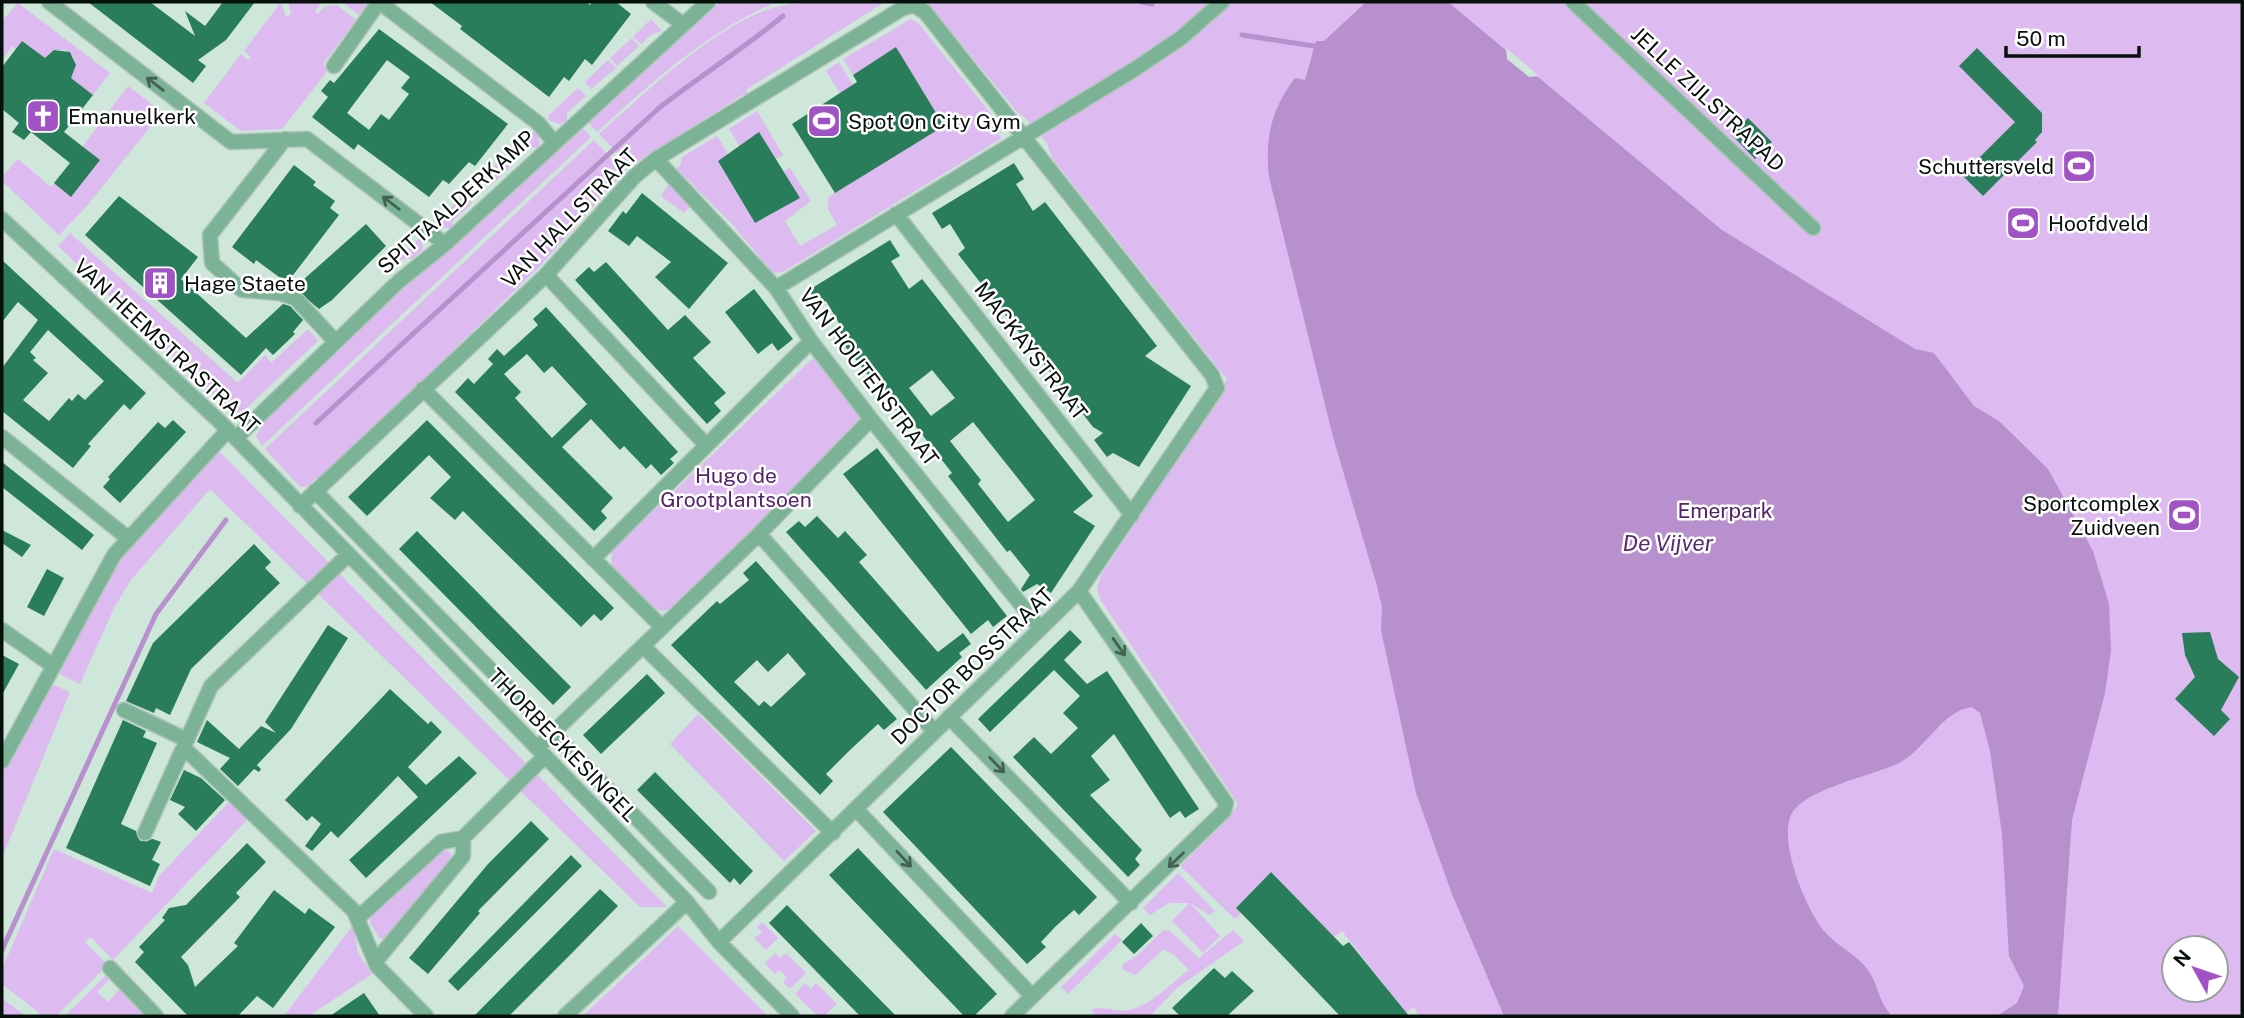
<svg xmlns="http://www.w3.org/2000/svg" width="2244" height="1018" font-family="'Public Sans',sans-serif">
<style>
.green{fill:#ddbaf0;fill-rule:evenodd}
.water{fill:#b890cd}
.pier{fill:#cfe7da}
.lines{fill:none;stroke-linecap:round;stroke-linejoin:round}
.stream{stroke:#b890cd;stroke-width:5}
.building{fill:#2a7d5a;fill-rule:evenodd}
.street-casing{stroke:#afc5b9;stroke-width:17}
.street{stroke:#7cb397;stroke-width:14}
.oneway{stroke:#426252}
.labels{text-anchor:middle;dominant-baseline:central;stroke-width:5;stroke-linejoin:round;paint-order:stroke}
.street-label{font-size:21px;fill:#08100c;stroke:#fff}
.poi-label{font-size:21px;fill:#08100c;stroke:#fff;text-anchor:start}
.park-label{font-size:21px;fill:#54226a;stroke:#fff}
.water-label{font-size:23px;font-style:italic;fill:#5b2972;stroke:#fff}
</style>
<rect width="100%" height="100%" fill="#cfe7da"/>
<path class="green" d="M281,2L286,17L291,14L288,2H321L315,12L318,14L325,6L337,5L356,20L323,64L329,69L282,129L241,131L204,103L241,54L248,60L251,57L244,51Z
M342,2H370L359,15Z
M724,2H770V5C703,35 651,83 597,132L587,121L709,8Z
M835,2H885L746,90L749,95L744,94L630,167L599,134C644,94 718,22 776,7C795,2 816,3 835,2Z
M927,2H2242V1016H1419L1414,1007L1406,1013L1342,931L1334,937L1270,873L1236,908L1241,914L1235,919L1180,866L1227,820L1238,804L1100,599L1097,589L1101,575L1206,417L1227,379L1052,158L1047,143L1027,119L1018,113ZM2174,948H2216V990H2174Z
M18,3L110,73L93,95L69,77C75,66 79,56 65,50H54L46,59L22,41L16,49L12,46L2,60V21Z
M651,19L662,31L652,34L641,44L633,37Z
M911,19L918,23L1000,125L998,134L1002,138L783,272L773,273L732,224L676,168L680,166L682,157L717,136L728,154L718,161L755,223L799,198L783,171L790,168L811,201L785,221L800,246L837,225L828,209V197L883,163L826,71L839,62L895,155L861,71L853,75L843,59ZM896,48L944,126L919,141L871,63Z
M632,38L639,46L617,66L610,58Z
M608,60L616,68L591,89L585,82Z
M128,86L162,112L87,206L59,235L2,181V177L18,159L51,187L54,183L71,196L99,160L83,146Z
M578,88L586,96L567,113V121L560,124L548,120L549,115Z
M757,111L783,155L776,159L759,133L740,147L729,129Z
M581,126L591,137L262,446L256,436L266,419L264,416Z
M531,132H537L540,143L538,148L531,147L525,153L517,145Z
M594,140L624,172L540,266L319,481L316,478L307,487H300L265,449Z
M502,159L510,167L489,187L481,179Z
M669,184L692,204L684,213L661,196Z
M464,195L472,203L453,221L452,228H437L434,224Z
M70,233L238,383L265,355L271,363L308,329L318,341L237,417L58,246Z
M421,237L423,250L412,259H403L393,268L391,265Z
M812,359L821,361L861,415L860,424L673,607L664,611L655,609L611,565L612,551Z
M218,450L667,907H640L210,489L131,580L115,606L80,684L55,672L111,567Z
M49,683L70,692L2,858V773Z
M698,714L816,831L784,861L670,744Z
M230,801L249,818L113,960L91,937L85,942L108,965L56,1016H43L2,984V969L54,849L152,893L159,876Z
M441,850H447L452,855L448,867L445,866L395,926L397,928L385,939L379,938L370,922L372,914Z
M1178,873L1215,911L1210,915L1190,903L1220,936L1203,953L1172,921L1189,903H1169L1150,915L1143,908Z
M762,922L778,938L766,950L754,938L762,932L757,927Z
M353,925L358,953L372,974L309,1016H284Z
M678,926L768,1016H583Z
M1163,930L1170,931L1199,958L1233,930L1244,941L1177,988L1150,1016H1097L1091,1010C1101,1004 1116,1013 1129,1010C1152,1005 1171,983 1189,970L1173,954L1163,950L1135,975L1122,969L1123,964L1138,955Z
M1115,934L1122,940L1068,994L1061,987Z
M775,953L780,958L786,953L806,973L790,989L783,982L787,977L779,970L775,974L765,963Z
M105,976L109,980L97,992L108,1002L119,990L145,1016H65Z
M805,983L811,989L816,983L837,1004L824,1016H818L795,994Z
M2,997L3,999L26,1016H6L2,1013Z"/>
<path class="water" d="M1366,2H1448L1722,230L1915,349L1934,353L1974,406L1999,421L2048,469L2093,551L2109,604L2111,651L2105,693L2072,820L2058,1016H1997L2017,1003L2024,986L2009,956L2002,834L1990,751L1980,713L1972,707C1941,711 1925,751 1897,764C1873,775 1806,789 1792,813C1777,839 1806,910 1824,931C1837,946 1856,954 1868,970C1878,984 1879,1003 1892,1016H1504L1452,894L1416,793L1381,630L1382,607L1377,586L1333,437L1269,177C1265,137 1271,110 1295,78L1305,80L1316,41H1324Z"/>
<path class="pier" d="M1506,48L1525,64L1539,76L1529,77L1507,59Z"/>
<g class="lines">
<path class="stream" d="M1142,2L1152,4
M1242,35L1320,47
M316,423L659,108C700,76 743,49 783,16
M2,950L156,614L226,520"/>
</g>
<path class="building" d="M88,2H150L195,36L185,11L205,26L223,2H255L226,40L198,60L206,66L193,83Z
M430,2H586L590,5L592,2H616L631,14L592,65L585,59L569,81L564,77L549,97L460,29L462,26Z
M379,29L508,124L475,166L469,162L449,184L443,180L429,197L358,144L354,150L312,117L328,97L321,91L330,80L334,83ZM387,60L410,77L401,88L409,94L389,120L381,114L369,130L347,113Z
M22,41L45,58L54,50L70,52L76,65L71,78L93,95L64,132L100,160L71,197L54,183L70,163L31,132L24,140L12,132L19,123L2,109V67Z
M896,47L944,126L835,193L792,124L857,82L853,75Z
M1977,48L2042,113V132L2035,140L2037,142L1983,196L1962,175L2015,122L1959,66Z
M1748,118L1772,142L1755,159L1732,135Z
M759,132L800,198L755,223L718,161Z
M1014,163L1024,179L1016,184L1033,211L1045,202L1157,346L1145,356L1191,386L1139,467L1113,453L1107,457L1094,440L1103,433L1093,427L958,254L965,248L950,224L942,229L932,213Z
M294,165L316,182L313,185L335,201L330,208L339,215L287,283L256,260L254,264L232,247Z
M642,193L728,263L689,309L655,277L671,262L637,236L629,246L608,231L623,211L626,214Z
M119,196L198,257L181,279L246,338L283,304L290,306L303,320L293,332L295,334L273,355L266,348L241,375L85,235Z
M366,224L386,246L332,300L319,309L294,288Z
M890,240L900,256L891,261L909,289L922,279L1093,496L1073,512L1095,526L1051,593L1037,584L1023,592L1021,589L1030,575L1010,550L1007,552L948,476L952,473L900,406L896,410L836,335L843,330L826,301L818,306L809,290ZM932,370L955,398L931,416L909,388ZM973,422L1035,500L1008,522L978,484L981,480L950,441Z
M2,260L146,393L130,410L124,404L88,444L91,446L73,468L2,411V368L38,320L18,302L2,322ZM48,330L104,381L85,400L78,394L72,401L69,398L49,421L23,400L48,373L33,360L36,358L30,352Z
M606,262L668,330L685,315L711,342L693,358L726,393L714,403L721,411L707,424L575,280L589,267L594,272Z
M754,289L793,339L778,351L772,343L758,354L725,312Z
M546,307L678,452L670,459L674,463L661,475L651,464L646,469L624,446L620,450L591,419L562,447L613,498L601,511L607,518L594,531L455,392L468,378L474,384L493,364L488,359L497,349L504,356L538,325L533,319ZM527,354L544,373L552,366L587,404L552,438L515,398L521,392L504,374Z
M173,420L186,432L120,503L103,487L110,479L108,477L158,422L165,428Z
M427,420L614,608L601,621L594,614L581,627L463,511L455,520L430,498L451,477L429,455L367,516L348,497Z
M877,448L1007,616L993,627L988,620L971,634L843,474Z
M2,462L94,535L82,550L2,487Z
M817,516L838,538L845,531L867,555L859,562L936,650L938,652L963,633L971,644L959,653L962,657L926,690L786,532L799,521L805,527Z
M2,530L31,545L22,557L2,543Z
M417,531L571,687L553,705L399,549Z
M254,544L271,562L265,568L280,583L191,669L170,715L156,708L154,713L126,701L153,643Z
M756,561L897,719L884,730L878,724L850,750L826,774L833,781L820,795L671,645L717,601L720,604L749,580L743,573ZM788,653L806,674L771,707L764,701L759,706L734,682L757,660L768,672Z
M47,569L64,578L44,616L27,607Z
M328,625L348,638L291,729L257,765L261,769L259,772L254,769L238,786L220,769L230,758L197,742L207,720L239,749L261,726L276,733L265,722Z
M1070,630L1082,642L1064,660L1087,684L1107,671L1199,809L1185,818L1180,811L1170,818L1114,734L1091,756L1110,780L1090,795L1142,850L1135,859L1140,865L1128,877L1013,757L1034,737L1051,754L1078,728L1063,713L1080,696L1054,670L990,732L978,719Z
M2210,632L2218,659L2239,677L2221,710L2230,719L2214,736L2175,699L2195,677L2185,655L2182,633Z
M2,655L19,664L2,695Z
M647,674L665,693L601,754L583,735Z
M390,689L428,724L431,721L442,732L408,767L426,785L459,756L477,773L366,878L349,860L418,797L398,776L338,838L331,831L312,851L305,846L321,824L312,816L307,821L285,800Z
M123,720L146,731L143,737L157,743L121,824L136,831L140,841L153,839L161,842L152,860L160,864L150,886L66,848Z
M951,747L1097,897L1079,915L1074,910L1056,926L1041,942L1046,947L1027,964L883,812Z
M184,770L201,778L225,800L196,831L178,814L185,807L170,800Z
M655,772L753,871L740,885L734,878L730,883L637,790Z
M531,821L549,839L478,911L480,913L428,974L409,958L488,864Z
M247,843L266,862L236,893L240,897L181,957L188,965L195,987L238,946L234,943L274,890L305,914L309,908L335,927L273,1008L257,996L238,1016H188L135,962L144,952L139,947L165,920L162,918L169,908L186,905Z
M858,848L997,994L974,1016H964L829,875Z
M571,855L582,866L458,991L448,981Z
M1271,872L1343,946L1349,942L1409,1016H1340L1251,923L1236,908Z
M600,889L618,906L573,952L509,1016H474Z
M787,905L896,1016H860L814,969L769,923Z
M1141,923L1153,936L1134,954L1122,942Z
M1214,968L1225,978L1232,971L1254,991L1227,1016H1180L1172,1008Z
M364,993L380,1016H330L352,1001Z"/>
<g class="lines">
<g class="street-casing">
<path id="street" d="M49,2L231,142L307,139L445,244
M653,2L681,23
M1573,2L1813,228
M334,66L379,2L538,123L554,142
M285,139L210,235L212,263L242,290L279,293L295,298L335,341
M656,159L776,288L811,341L871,419L1040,628
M896,214L1132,515
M2,219L219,421L687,902L719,942L792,1016
M546,275L706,445
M776,288L1135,69L1181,38L1222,2
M423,389L661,626
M2,437L129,539
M236,438L398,282L445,244L708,2
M315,491L709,892
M300,506L546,275L635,176L656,159L903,8L914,5L925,12L1212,375L1217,388L1079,591L719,942
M759,534L934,731
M593,559L811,341
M2,630L52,665
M643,646L833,833
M124,710L187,740
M949,717L1131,903
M184,748L354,911L377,966L426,1016
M537,748L759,534L871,419
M2,761L114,555L228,430
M857,810L1032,996
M145,833L211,686L348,555
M359,917L441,842L463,838L545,756
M375,962L463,856V838
M110,968L156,1016
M565,1016L687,902
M1012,1016L1224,811L1226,803L1079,591"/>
</g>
<use href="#street" class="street"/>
</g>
<defs><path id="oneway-shaft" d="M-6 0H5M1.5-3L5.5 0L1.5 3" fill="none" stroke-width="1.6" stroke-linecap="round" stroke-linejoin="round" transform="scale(1.75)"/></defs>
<g class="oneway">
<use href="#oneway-shaft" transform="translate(155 84) rotate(-142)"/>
<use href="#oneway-shaft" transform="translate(391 203) rotate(-143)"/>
<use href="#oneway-shaft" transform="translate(1119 647) rotate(55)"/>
<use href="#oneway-shaft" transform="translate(997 765) rotate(46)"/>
<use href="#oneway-shaft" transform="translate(904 859) rotate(47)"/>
<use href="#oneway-shaft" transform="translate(1176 860) rotate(136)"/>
</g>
<defs>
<g id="church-square" transform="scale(1.75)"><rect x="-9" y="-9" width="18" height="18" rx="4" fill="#a153c5" stroke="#fff"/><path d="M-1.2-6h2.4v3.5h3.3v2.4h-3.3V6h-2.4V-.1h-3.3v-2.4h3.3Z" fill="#fff"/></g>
<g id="stadium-square" transform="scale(1.75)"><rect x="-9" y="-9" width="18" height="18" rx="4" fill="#a153c5" stroke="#fff"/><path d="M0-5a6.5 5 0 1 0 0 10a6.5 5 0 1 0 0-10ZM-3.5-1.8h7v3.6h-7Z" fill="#fff"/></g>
<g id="building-square" transform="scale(1.75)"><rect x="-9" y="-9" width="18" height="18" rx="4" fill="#a153c5" stroke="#fff"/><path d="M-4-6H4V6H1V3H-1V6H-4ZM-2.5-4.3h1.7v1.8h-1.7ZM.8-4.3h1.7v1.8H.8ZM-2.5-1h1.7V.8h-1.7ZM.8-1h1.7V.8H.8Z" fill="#fff"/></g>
</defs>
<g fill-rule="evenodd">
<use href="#church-square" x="43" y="116"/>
<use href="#stadium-square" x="824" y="121"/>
<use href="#stadium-square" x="2079" y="166"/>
<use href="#stadium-square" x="2023" y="223"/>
<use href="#building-square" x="160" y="283"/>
<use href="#stadium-square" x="2184" y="515"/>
</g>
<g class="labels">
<g class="street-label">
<text transform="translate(1708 99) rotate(43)">JELLE ZIJLSTRAPAD</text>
<text transform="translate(456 202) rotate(-42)">SPITTAALDERKAMP</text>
<text transform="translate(569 218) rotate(-46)">VAN HALLSTRAAT</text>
<text transform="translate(167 346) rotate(43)">VAN HEEMSTRASTRAAT</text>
<text transform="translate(1031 351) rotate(52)">MACKAYSTRAAT</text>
<text transform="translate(869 377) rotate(53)">VAN HOUTENSTRAAT</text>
<text transform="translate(972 666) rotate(-44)">DOCTOR BOSSTRAAT</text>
<text transform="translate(563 745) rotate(46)">THORBECKESINGEL</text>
</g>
<g class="poi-label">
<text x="68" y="116">Emanuelkerk</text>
<text x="848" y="121">Spot On City Gym</text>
<text x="2054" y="166" text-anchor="end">Schuttersveld</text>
<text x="2048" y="223">Hoofdveld</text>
<text x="184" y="283">Hage Staete</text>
<text x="2160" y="503" text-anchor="end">Sportcomplex<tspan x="2160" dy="24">Zuidveen</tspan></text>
</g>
<g class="park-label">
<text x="736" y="475">Hugo de<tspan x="736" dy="24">Grootplantsoen</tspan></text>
<text x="1725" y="510">Emerpark</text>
</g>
<g class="water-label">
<text x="1668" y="542">De Vijver</text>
</g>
</g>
<rect width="2244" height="1018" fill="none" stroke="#08100c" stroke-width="7"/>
<g transform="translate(2195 969) rotate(310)"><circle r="33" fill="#ffffff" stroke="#9c9f9e" stroke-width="2"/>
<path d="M0-5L12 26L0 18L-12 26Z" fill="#a153c5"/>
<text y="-10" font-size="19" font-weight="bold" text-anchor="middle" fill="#08100c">N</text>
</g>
<path d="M2006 46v10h133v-10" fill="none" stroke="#08100c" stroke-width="3.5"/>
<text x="2016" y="46" font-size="21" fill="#08100c" stroke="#ffffff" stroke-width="5" paint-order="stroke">50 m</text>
</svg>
